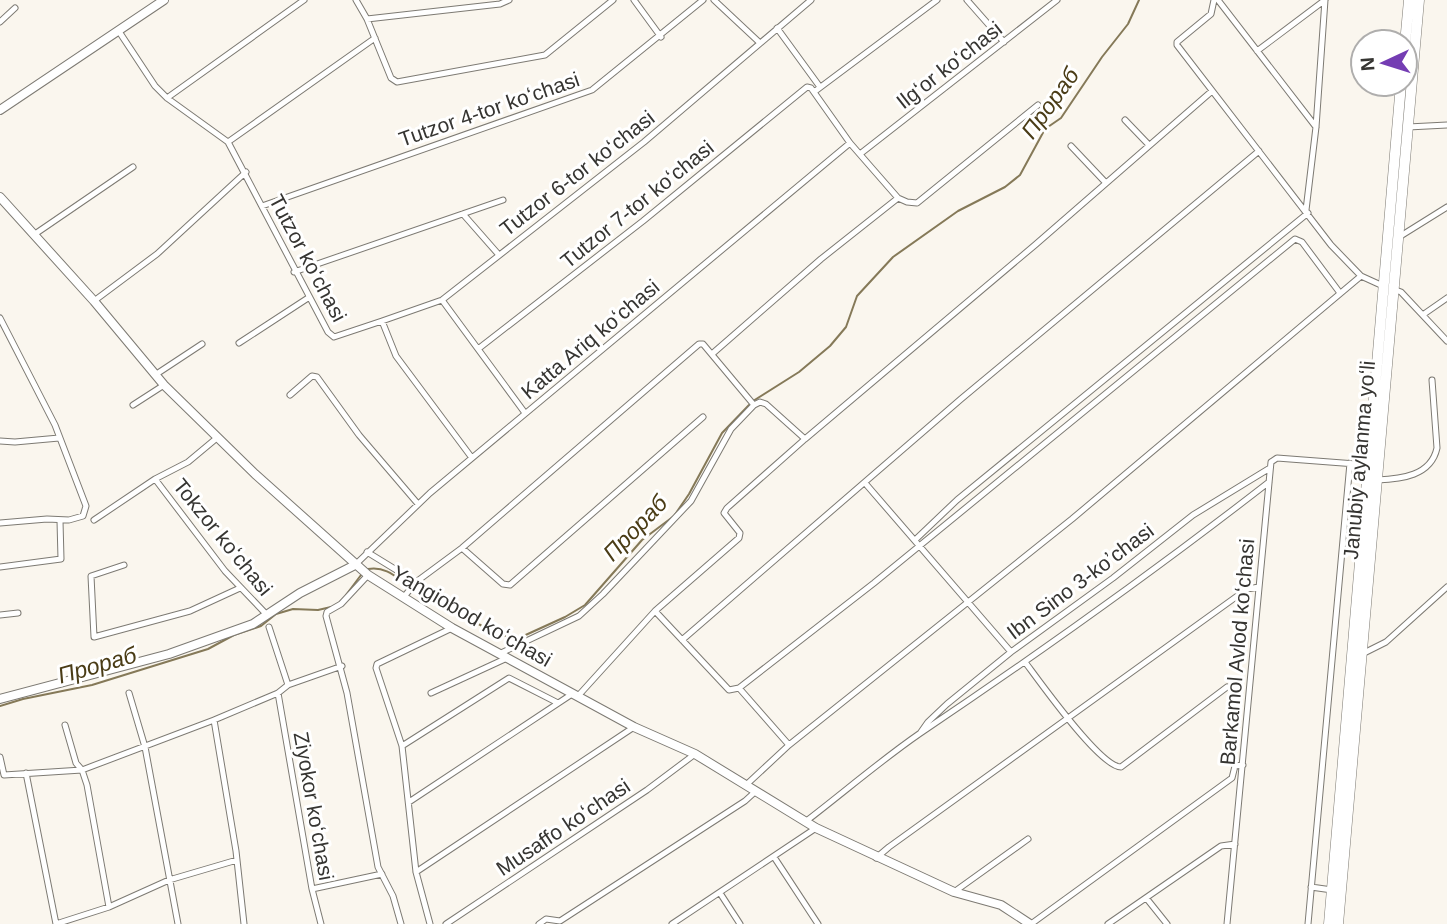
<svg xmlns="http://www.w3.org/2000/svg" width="1447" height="924" font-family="Helvetica,sans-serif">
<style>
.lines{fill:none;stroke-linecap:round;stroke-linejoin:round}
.stream{stroke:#857958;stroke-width:2}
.street-casing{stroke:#7d7a73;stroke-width:7}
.secondary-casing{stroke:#7d7a73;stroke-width:10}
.highway-casing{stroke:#7d7a73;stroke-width:11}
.street{stroke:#fff;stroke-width:5}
.secondary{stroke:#fff;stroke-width:8}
.highway{stroke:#fff;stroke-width:10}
.labels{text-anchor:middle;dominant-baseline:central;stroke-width:6;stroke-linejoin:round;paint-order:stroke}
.street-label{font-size:21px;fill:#363532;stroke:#fff}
.water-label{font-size:23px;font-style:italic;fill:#4a3c16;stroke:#fff}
</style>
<rect width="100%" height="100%" fill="#faf6ee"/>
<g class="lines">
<path class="stream" d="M753,401L799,372L830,346L846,327L857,296L893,257L958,211L1005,187L1020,175L1045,129L1061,118L1102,57L1128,24L1139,0
M368,569C385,566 395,576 409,586
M413,589L499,635L519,638L565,617L585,605L642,540L674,516L689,494L722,433L749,405
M346,595L361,575
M0,706L23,699L92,685L208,649L234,635L261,626L276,614L293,609L318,610L331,607"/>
<g class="street-casing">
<path id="street" d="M356,0L367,19L391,78L397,82L545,55L613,0
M634,0L661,37
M714,0L760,43
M967,0L1004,42
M1214,0L1211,14L1177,42V45L1331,245L1361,276L1383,286
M1218,0L1316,127
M367,19L500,4L509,0
M0,22L15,8
M777,28L820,87
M118,30L155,86L167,98L228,142L328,332L334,337L382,321L396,356L472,458
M1257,51L1325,0
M814,92L937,0
M167,98L304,0
M1125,120L1149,145
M1408,127L1447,125
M228,142L375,38
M1071,146L1106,183
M860,154L1057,0
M262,206L592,90L703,0
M1306,210L1316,127L1325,0
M463,214L499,255
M35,234L133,167
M1399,237L1447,207
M294,272L503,200
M1393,289L1401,292L1447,341
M442,300L525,413
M94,301L157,254L246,172
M1424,314L1447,298
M0,318L55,425L86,506L83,516L69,520L47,519L0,523
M382,321L442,300L644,142L811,0
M239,343L308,298
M478,349L643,221L807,87L811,88L850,143L898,198
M712,354L821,259L898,198L907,202L917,203L1038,105
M155,375L202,344
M290,395L312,376L317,377L359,435L418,504
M133,405L164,385
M0,441L15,442L59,438
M155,479L225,571L267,615
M1377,480C1401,479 1431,476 1437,448L1432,380
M865,483L1011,652
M94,520L155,479L188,462L218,437
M915,540L957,500L1308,213
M462,548L503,584L510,585L703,417
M367,552L416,582
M124,565L91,576L94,637L190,611L240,588
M355,565L430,493L850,143
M0,567L61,559L60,521
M368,575L341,604L327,612L326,616L347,693L378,867L393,896L401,924
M403,598L416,582L462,548L699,344H703L754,405
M655,611L729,690L739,688L789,745L1072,519L1361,276
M0,615L18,613
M682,640L961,399L1259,151
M499,654L579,616L603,594L691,501L731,429L754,405L760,402L766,404L805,439
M1362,654L1386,642L1447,587
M1025,662C1040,682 1100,767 1121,767L1227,687
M288,685L342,666
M739,688L874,583L1295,239L1302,242L1340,293
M129,693L145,747L178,924
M278,693L312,889L321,924
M431,693L507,658
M578,696L655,611L739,538L740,533L724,513L727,508L805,439L1035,245L1212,91
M214,720L278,693L288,685L269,627
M65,725L76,763L82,770L87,785L109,907
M921,732L928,722L947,704L1011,652L1113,578L1193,515L1270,468
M402,746L509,678L558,703
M0,757L4,775L82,770L214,720L236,851L244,924
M26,773L56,924L109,907L169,880L237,860
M746,785L789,745
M409,802L572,694
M805,822C843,793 880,761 919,734C1038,654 1156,570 1269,482
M774,857L818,924
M876,858L889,847L1247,589L1259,587
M416,872L634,727
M1311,887L1332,890
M312,889L382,874
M954,892L1028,839
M720,893L740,924
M1147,899L1167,924
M430,924L416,872L402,746L376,668L377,664L452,628
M446,924L647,790L695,754
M539,924L546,919L560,921L745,801L756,791
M672,924L816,828
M1031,924L1232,778L1235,766L1243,765
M1108,924L1221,846L1235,844
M1227,924L1271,462L1277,458L1369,465
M1308,924L1350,463"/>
</g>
<g class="secondary-casing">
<path id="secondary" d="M0,110L164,0
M0,197L94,301L164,385L255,474L368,575L452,628L634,727L695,754L816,828L954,892L1001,905L1030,924
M0,699L169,654L253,624L300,593L355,565"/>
</g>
<g class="highway-casing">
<path id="highway" d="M1405,44L1409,0
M1329,924L1401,84
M1338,924L1419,0"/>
</g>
<use href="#street" class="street"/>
<use href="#secondary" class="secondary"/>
<use href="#highway" class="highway"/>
</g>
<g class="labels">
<g class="street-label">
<text transform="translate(949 65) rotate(-38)">Ilgʻor koʻchasi</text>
<text transform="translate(489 109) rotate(-19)">Tutzor 4-tor koʻchasi</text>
<text transform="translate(577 173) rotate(-38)">Tutzor 6-tor koʻchasi</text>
<text transform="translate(637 204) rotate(-39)">Tutzor 7-tor koʻchasi</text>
<text transform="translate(308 258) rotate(62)">Tutzor koʻchasi</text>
<text transform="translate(590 339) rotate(-40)">Katta Ariq koʻchasi</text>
<text transform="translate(1359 460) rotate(-85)">Janubiy aylanma yoʻli</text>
<text transform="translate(223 537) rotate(51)">Tokzor koʻchasi</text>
<text transform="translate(1080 581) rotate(-37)">Ibn Sino 3-koʼchasi</text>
<text transform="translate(472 616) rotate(30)">Yangiobod koʻchasi</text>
<text transform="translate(1237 652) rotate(-85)">Barkamol Avlod koʻchasi</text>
<text transform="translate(314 806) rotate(80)">Ziyokor koʻchasi</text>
<text transform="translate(563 827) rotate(-34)">Musaffo koʻchasi</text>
</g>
<g class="water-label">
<text transform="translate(1050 103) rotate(-54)">Прораб</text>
<text transform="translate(635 528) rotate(-46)">Прораб</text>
<text transform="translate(97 665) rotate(-16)">Прораб</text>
</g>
</g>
<g transform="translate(1384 63) rotate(266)"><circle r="33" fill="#ffffff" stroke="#afaead" stroke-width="2"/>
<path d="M0-5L12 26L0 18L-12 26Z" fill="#743db3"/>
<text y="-10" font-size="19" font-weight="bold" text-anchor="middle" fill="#363532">N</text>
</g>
</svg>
